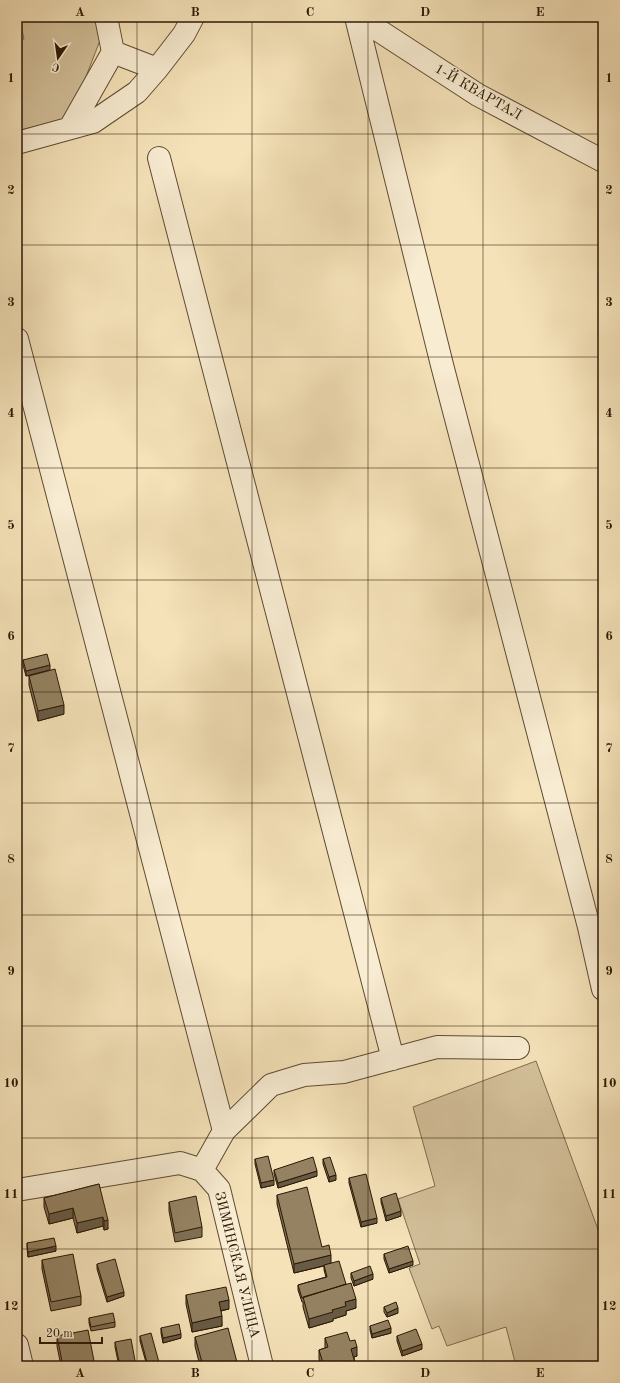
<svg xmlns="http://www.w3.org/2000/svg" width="620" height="1383" font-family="'Old Standard TT',serif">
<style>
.green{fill:#d3c09a;stroke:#7f6c4f}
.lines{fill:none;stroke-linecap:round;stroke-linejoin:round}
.minor-casing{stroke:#5e4b31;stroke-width:24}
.minor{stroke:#f8ecd2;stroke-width:22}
.wall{fill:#7f7054;stroke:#2b1904}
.shaded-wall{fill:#685b45;stroke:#2b1904}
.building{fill:#948262;stroke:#2b1904}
.grid{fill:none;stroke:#2b1904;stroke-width:1;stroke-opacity:0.55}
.labels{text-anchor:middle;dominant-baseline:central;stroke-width:3;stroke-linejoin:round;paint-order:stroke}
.street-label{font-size:14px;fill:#2b1904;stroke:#f8ecd2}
.neatline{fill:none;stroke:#2b1904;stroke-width:1.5}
.grid-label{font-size:13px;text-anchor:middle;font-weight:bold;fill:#2b1904}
</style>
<rect width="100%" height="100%" fill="#f5e2b9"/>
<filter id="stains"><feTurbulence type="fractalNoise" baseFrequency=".005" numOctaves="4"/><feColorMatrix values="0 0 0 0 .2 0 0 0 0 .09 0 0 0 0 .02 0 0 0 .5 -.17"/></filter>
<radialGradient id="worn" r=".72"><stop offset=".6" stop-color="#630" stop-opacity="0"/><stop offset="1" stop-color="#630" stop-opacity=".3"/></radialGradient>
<path class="green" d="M19,17H101L104,30L70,118L17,131V41L24,39Z
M536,1061L603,1243V1366H516L506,1327L447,1346L439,1326L432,1329L409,1268L420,1264L398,1199L435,1186L413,1107Z"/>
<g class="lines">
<g class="minor-casing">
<path id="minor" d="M356,17L442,365L589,927L603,989
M358,17L478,95L603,161
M113,52L157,69
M70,128L113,52L106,17
M17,143L93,122L137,92L157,69L184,34L193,17
M159,158L393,1059
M17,339L224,1131L202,1170
M224,1131L271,1085L304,1075L344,1072L437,1047L518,1048
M17,1190L180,1163L202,1170L219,1189L262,1366
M17,1345L22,1366"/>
</g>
<use href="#minor" class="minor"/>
</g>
<path class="wall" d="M23,660L50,670L26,676L23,665Z
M29,676L64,714L38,721L29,685Z
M255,1159L274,1185L261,1188L255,1164Z
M323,1159L336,1180L329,1182L323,1164Z
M274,1170L317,1176L278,1188L274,1174Z
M349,1178L377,1223L361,1227L349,1183Z
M99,1184L108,1229L104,1230L103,1226L77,1233L73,1218L49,1224L44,1207V1198Z
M277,1195L322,1247L331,1263L346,1284L356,1308L346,1311V1315L333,1319V1321L309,1328L303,1307V1302H302L298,1290V1285L326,1277L324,1270V1266L294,1273L277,1204Z
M381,1198L401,1216L386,1221L381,1202Z
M169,1202L202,1227V1237L175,1242L169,1211Z
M27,1243L56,1251L28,1257L27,1248Z
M384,1254L413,1265L389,1273L384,1259Z
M42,1260L81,1296V1305L51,1311L42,1269Z
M97,1264L124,1296L107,1302L97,1269Z
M351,1273L373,1279L354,1286L351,1278Z
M186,1295L229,1309L221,1311L222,1326L192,1332L186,1304Z
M384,1307L398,1313L387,1317L384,1312Z
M89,1318L115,1322V1327L91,1331L89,1323Z
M370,1326L391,1333L372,1338L370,1330Z
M161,1328L181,1338L163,1343L161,1333Z
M57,1336L95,1366H61L57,1346Z
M140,1336L160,1366H147L140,1341Z
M397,1336L422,1349L402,1356L397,1341Z
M195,1337L238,1366H200L195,1346Z
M325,1338L350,1341L357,1356L354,1357L355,1366H321L319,1359V1350L325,1348Z
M115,1342L136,1366H119L115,1347Z"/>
<path class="shaded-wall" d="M17,17H18V34H17Z
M50,665V670L26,676V671Z
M64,705V714L38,721V711Z
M317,1171V1176L278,1188V1183Z
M336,1175V1180L329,1182V1177Z
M274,1180V1185L261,1188V1183Z
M73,1208V1218L49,1224V1214Z
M401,1211V1216L386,1221V1216Z
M103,1217V1226L77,1233V1223Z
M377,1218V1223L361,1227V1222Z
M108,1220V1229L104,1230V1221Z
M56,1246V1251L28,1257V1252Z
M331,1255V1264L294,1273V1264Z
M413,1261V1265L389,1273V1269Z
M373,1274V1279L354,1286V1281Z
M124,1292V1296L107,1302V1297Z
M356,1299V1308L346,1311V1315L333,1319V1321L309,1328V1319L332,1310L345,1302Z
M229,1300V1309L219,1311V1302Z
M398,1308V1313L387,1317V1313Z
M222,1316V1326L192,1332V1323Z
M391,1328V1333L372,1338V1334Z
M181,1334V1338L163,1343V1338Z
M422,1344V1349L402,1356V1351Z
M357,1347V1356L351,1358V1349Z
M355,1363V1366H342Z"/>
<path class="building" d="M47,654L50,665L26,671L23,660Z
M55,669L64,705L38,711L29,676Z
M268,1156L274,1180L261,1183L255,1159Z
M313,1157L317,1171L278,1183L274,1170Z
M330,1157L336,1175L329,1177L323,1159Z
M366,1174L377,1218L361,1222L349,1178Z
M99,1184L108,1220L104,1221L103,1217L77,1223L73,1208L49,1214L44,1198Z
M307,1187L322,1247L329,1245L331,1255L294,1264L277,1195Z
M396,1193L401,1211L386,1216L381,1198Z
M196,1196L202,1227L175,1233L169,1202Z
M54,1238L56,1246L28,1252L27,1243Z
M408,1246L413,1261L389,1269L384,1254Z
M73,1254L81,1296L51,1302L42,1260Z
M115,1259L124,1292L107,1297L97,1264Z
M339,1261L346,1284L302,1298L298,1285L327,1277L324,1265Z
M370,1266L373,1274L354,1281L351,1273Z
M351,1283L356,1299L345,1302L346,1306L332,1310L333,1312L309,1319L303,1297Z
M226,1287L229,1300L219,1302L222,1316L192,1323L186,1295Z
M396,1302L398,1308L387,1313L384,1307Z
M113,1313L115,1322L91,1327L89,1318Z
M388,1320L391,1328L372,1334L370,1326Z
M179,1324L181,1334L163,1338L161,1328Z
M228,1328L238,1366H203L195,1337Z
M416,1329L422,1344L402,1351L397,1336Z
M88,1330L95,1366H63L57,1336Z
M347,1332L350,1341L355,1340L357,1347L351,1349L355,1363L342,1366H324L319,1350L328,1347L325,1338Z
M151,1333L160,1366H148L140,1336Z
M131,1339L136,1366H120L115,1342Z"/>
<path class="grid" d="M137,17V1366M252,17V1366M368,17V1366M483,17V1366M17,134H603M17,245H603M17,357H603M17,468H603M17,580H603M17,692H603M17,803H603M17,915H603M17,1026H603M17,1138H603M17,1249H603"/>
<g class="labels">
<g class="street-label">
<text transform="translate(478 92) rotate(30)">1-Й КВАРТАЛ</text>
<text transform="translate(237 1265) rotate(76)">ЗИМИНСКАЯ УЛИЦА</text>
</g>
</g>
<rect width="620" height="1383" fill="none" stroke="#f5e2b9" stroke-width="44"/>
<g transform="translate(58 58) rotate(193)" stroke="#f8ecd2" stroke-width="3" paint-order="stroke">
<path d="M0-3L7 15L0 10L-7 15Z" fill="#2b1904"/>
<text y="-6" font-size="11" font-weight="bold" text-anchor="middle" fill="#2b1904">С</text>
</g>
<path d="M40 1337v6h62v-6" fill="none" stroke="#2b1904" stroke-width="2"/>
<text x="46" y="1337" font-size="12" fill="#2b1904" stroke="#f8ecd2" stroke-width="3" paint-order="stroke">20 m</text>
<rect x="22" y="22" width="576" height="1339" class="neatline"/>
<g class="grid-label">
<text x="80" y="16">A</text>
<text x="195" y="16">B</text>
<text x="310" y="16">C</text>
<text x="425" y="16">D</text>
<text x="540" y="16">E</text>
<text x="11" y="82">1</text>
<text x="609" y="82">1</text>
<text x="11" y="194">2</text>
<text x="609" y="194">2</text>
<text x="11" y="306">3</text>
<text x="609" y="306">3</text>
<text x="11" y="417">4</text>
<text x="609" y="417">4</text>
<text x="11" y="529">5</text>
<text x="609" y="529">5</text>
<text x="11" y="640">6</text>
<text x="609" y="640">6</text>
<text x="11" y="752">7</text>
<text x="609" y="752">7</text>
<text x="11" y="863">8</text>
<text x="609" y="863">8</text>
<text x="11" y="975">9</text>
<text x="609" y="975">9</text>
<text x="11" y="1087">10</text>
<text x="609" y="1087">10</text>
<text x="11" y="1198">11</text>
<text x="609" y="1198">11</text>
<text x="11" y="1310">12</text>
<text x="609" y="1310">12</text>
<text x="80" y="1377">A</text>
<text x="195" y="1377">B</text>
<text x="310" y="1377">C</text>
<text x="425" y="1377">D</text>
<text x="540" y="1377">E</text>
</g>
<rect width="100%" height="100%" filter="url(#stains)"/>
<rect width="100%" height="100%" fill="url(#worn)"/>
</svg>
